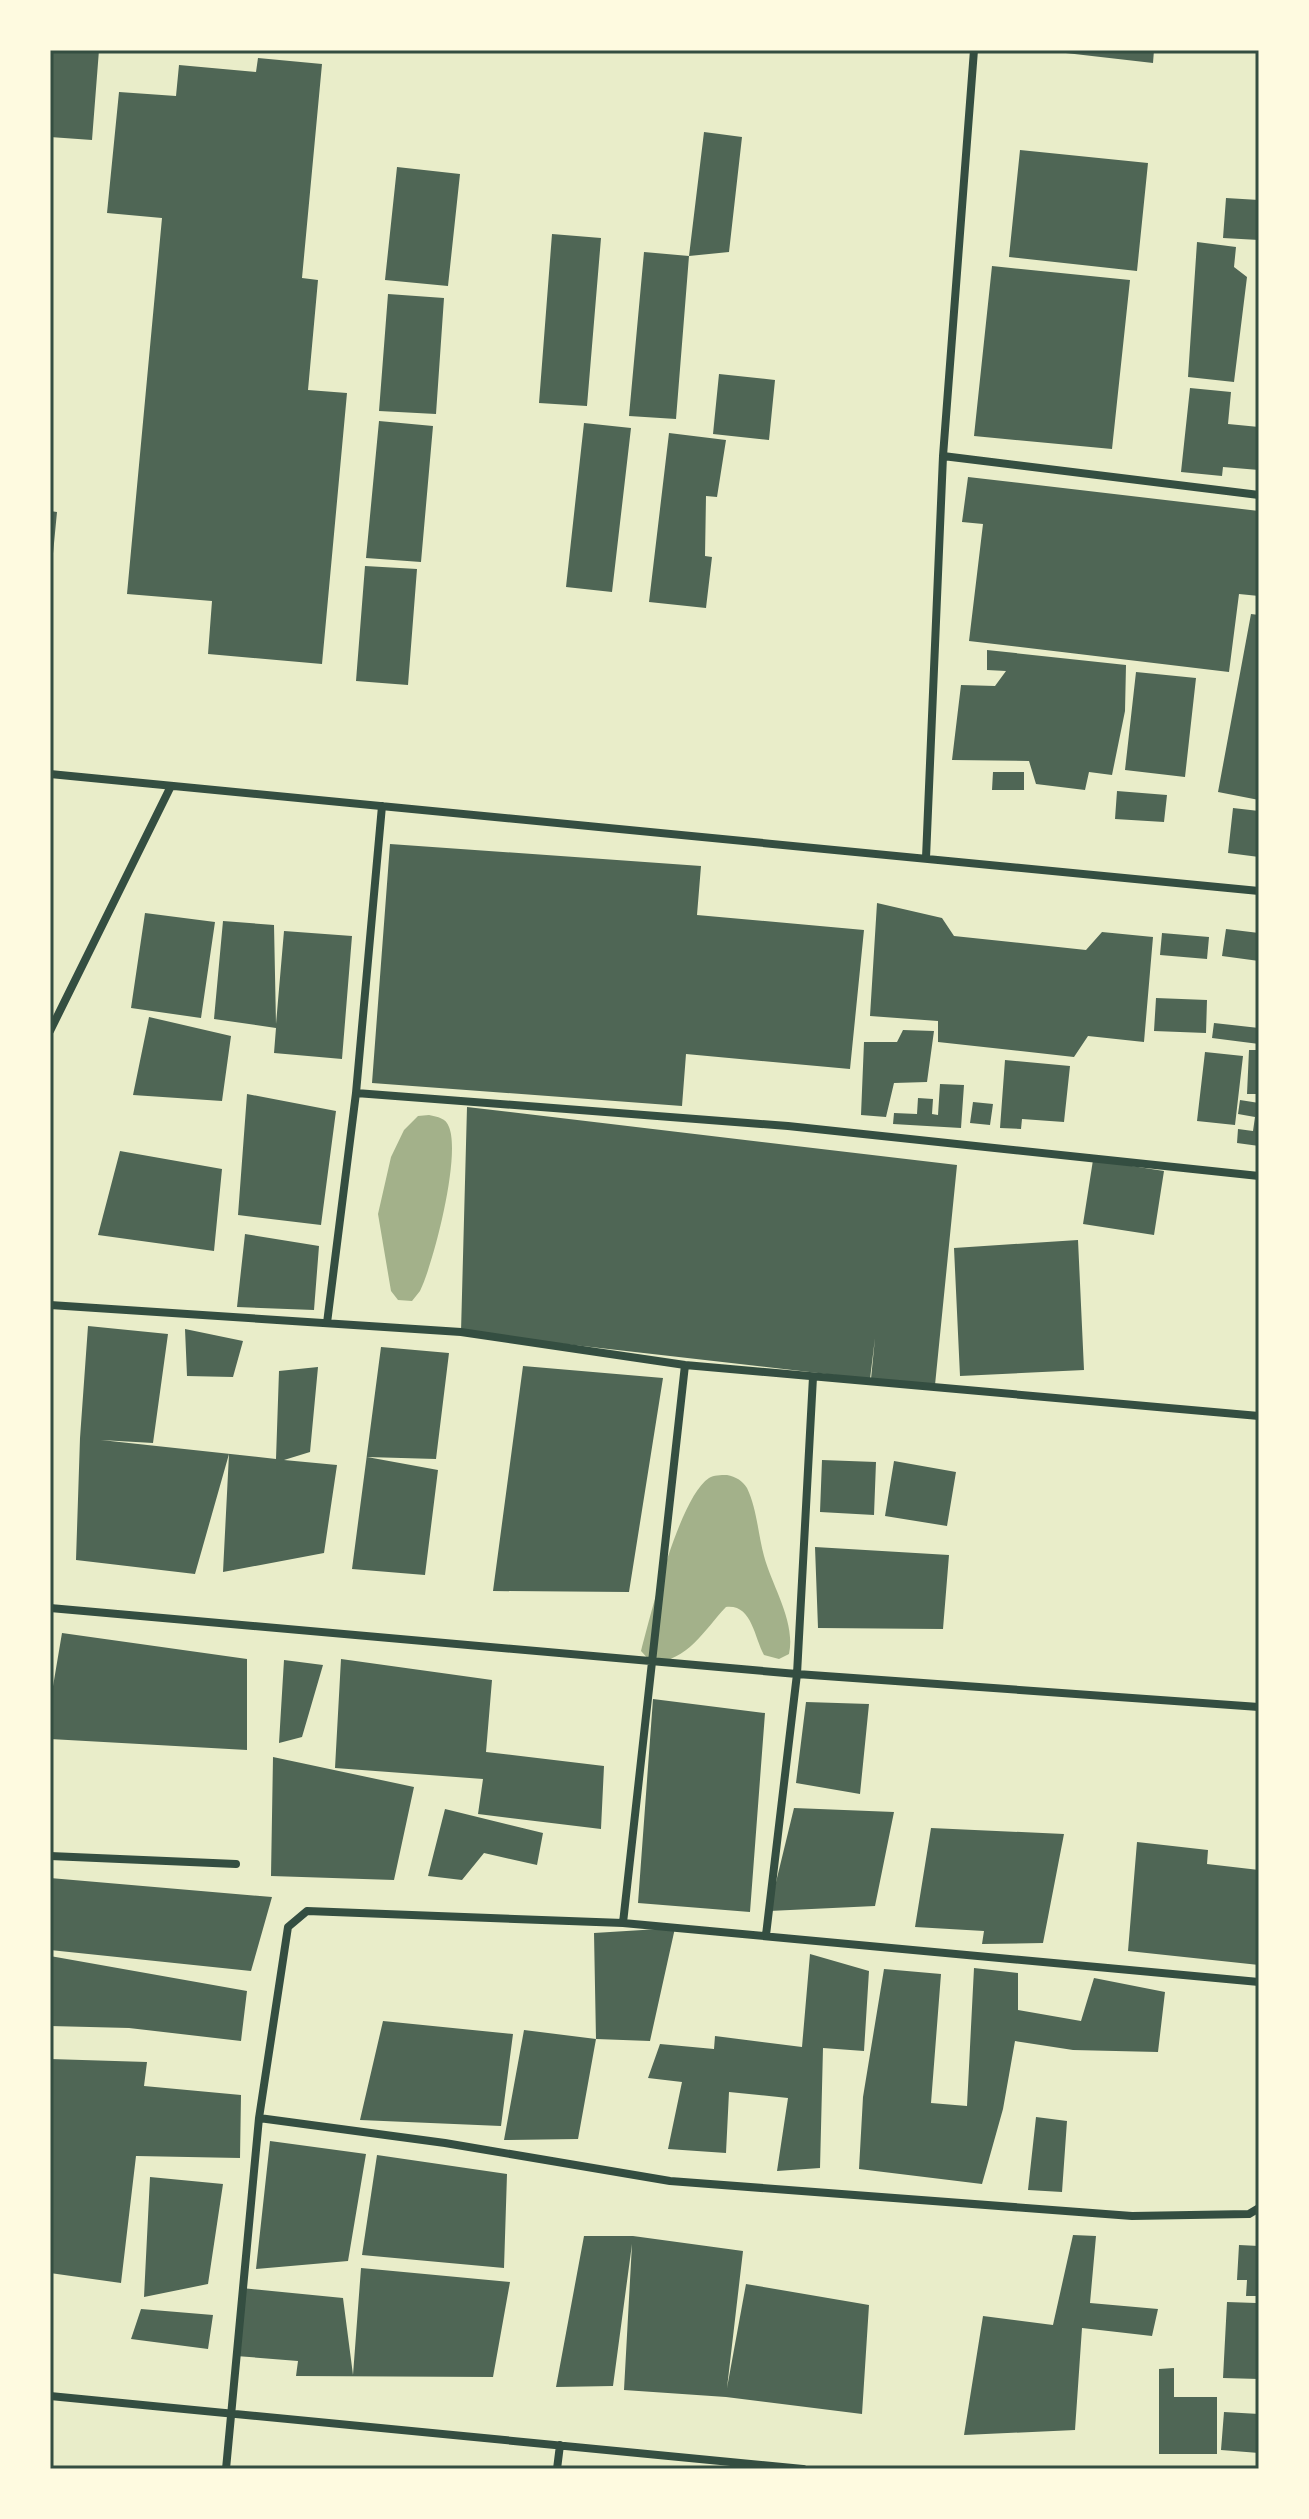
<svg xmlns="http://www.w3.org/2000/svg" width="1309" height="2519" font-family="'Open Sans',sans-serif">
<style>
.water{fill:#a3b18a}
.building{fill:#4f6655}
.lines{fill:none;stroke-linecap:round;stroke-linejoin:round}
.minor{stroke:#344e41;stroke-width:8}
.neatline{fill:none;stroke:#344e41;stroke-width:3}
</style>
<rect width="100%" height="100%" fill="#e9edc9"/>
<path class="water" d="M429,1115C438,1117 446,1118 449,1127C461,1156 434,1262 420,1291L412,1301L398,1300L391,1291L378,1214L391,1157L404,1130L418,1116Z
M727,1475C736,1477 742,1480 747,1488C757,1509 758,1534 764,1556C772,1586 796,1622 789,1654L779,1659L764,1655C754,1637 752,1604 726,1607C704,1630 687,1663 651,1662L641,1651C651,1614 679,1498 709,1478C714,1475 720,1475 727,1475Z"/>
<path class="building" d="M50,50H99L92,140L50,137Z
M1057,50H1154L1153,63L1057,52Z
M258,58L322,64L302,278L318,280L308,390L347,393L322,664L208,654L212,601L127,594L162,218L107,213L119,92L176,96L179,65L256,72Z
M704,132L742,137L729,252L689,256Z
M1020,150L1148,163L1137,271L1009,257Z
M397,167L460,174L448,286L385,280Z
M1226,198L1259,200V240L1223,238Z
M552,234L601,238L587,406L539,403Z
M1197,242L1236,247L1234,267L1247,277L1234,382L1188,377Z
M644,252L689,256L676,419L629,416Z
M992,266L1130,280L1112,449L974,436Z
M388,294L444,298L436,414L379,411Z
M719,374L775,380L769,440L713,434Z
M1190,388L1231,392L1228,424L1259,427V470L1223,467L1222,476L1181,472Z
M379,421L433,426L421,562L366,558Z
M584,423L631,428L612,592L566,587Z
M669,433L726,440L717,497L706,496L705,556L712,557L706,608L649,602Z
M968,477L1259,511V596L1239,594L1229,672L969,641L983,524L962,522Z
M50,511L57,512L52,564H50Z
M365,566L417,569L408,685L356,681Z
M1251,614L1259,615V800L1218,792Z
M987,650L1126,665L1125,711L1112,775L1089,772L1085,790L1036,784L1029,761L952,760L961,685L995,686L1006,671L987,670Z
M1136,672L1196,678L1185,777L1125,770Z
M993,772H1024V790H992Z
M1117,791L1167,795L1164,822L1115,819Z
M1233,808L1259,811V857L1228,853Z
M390,844L701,866L697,915L864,930L850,1069L686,1054L682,1106L372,1083Z
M877,903L942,918L954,936L1086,950L1102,932L1153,937L1144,1042L1088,1036L1074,1057L938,1042V1021L870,1016Z
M145,913L215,922L201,1018L131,1008Z
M223,921L274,925L276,1024L284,931L352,936L342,1059L274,1053L276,1028L214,1019Z
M1226,929L1259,933V961L1222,956Z
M1162,933L1209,937L1207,959L1160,955Z
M1156,998L1207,1000L1206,1033L1154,1031Z
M149,1017L231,1036L222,1101L133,1095Z
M1214,1023L1259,1028V1044L1212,1038Z
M903,1030L934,1031L927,1082L894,1083L886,1117L861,1115L864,1042H897Z
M1249,1050H1259V1094H1247Z
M1205,1052L1243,1056L1235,1125L1197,1121Z
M1005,1060L1070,1066L1064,1122L1022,1119L1021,1129L1000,1128Z
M940,1084L964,1085L961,1128L893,1124L894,1113L917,1114L918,1098L933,1099L932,1114L938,1115Z
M247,1094L336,1111L321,1225L238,1215Z
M1240,1100L1259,1103V1146L1237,1143L1238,1129L1253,1131L1255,1117L1238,1114Z
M973,1102L993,1104L990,1125L970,1123Z
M467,1107L957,1165L935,1385L871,1379L875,1338L870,1379L461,1332Z
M120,1151L222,1169L214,1251L98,1235Z
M1093,1160L1164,1171L1154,1235L1083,1224Z
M245,1234L319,1246L314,1310L237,1307Z
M1078,1240L1084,1370L960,1376L954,1248Z
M88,1326L168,1334L153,1443L101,1440L276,1459L279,1371L318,1367L310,1452L284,1460L337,1465L324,1553L223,1572L229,1454L195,1574L76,1560L80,1438Z
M185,1329L243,1341L233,1377L187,1376Z
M381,1347L449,1353L436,1459L367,1457L438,1470L425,1575L352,1569Z
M523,1366L663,1378L629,1592L493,1591Z
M822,1460L876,1462L874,1515L820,1512Z
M894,1461L956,1472L947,1526L885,1516Z
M815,1547L949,1555L943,1629L818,1628Z
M62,1633L247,1659V1750L50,1739V1704Z
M341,1659L492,1680L486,1752L604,1766L601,1829L478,1814L483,1779L335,1768Z
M284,1660L323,1665L302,1737L279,1743Z
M653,1699L765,1713L750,1912L638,1903Z
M806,1702L869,1704L860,1794L796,1783Z
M273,1757L414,1787L394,1880L271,1876Z
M794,1808L894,1812L875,1906L769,1911Z
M445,1809L543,1833L537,1865L484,1853L462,1880L428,1876Z
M931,1828L1064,1834L1043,1943L982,1944L984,1931L915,1927Z
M1137,1842L1208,1850L1207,1864L1259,1870V1965L1128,1951Z
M50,1878L272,1897L251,1971L50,1950Z
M675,1928L650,2041L596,2039L594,1933Z
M810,1954L869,1971L864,2051L823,2048L820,2168L777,2171L788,2098L729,2092L726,2153L668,2149L682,2082L648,2078L660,2044L714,2049L715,2036L802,2047Z
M50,1956L247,1991L241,2041L129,2028L50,2026Z
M974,1968L1018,1973V2010L1081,2021L1094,1978L1165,1992L1158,2052L1073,2050L1015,2041L1003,2109L982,2184L859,2169L863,2097L884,1969L941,1974L931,2103L967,2106Z
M383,2021L513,2034L501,2126L360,2120Z
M524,2030L596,2039L578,2139L504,2140Z
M50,2059L147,2062L144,2086L241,2095L240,2158L136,2156L121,2283L50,2273Z
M1036,2117L1067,2121L1062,2192L1028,2190Z
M270,2141L366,2154L348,2261L256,2269Z
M377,2155L507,2174L504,2268L362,2255Z
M150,2177L223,2184L208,2284L144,2297Z
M1073,2235L1096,2236L1090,2303L1158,2309L1152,2336L1082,2328L1075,2430L964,2435L983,2316L1053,2325Z
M584,2236H633L743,2251L727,2388L746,2284L869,2305L862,2414L726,2397L624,2390L632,2244L613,2386L556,2387Z
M1239,2245L1259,2246V2379L1223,2378L1227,2302L1256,2303V2296H1246L1247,2280H1237Z
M361,2268L510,2282L493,2377L296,2376L298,2361L236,2356L242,2288L343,2298L353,2375Z
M141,2309L213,2315L208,2349L131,2339Z
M1174,2368V2397H1217V2454H1159V2369Z
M1224,2412L1259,2414V2453L1221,2450Z"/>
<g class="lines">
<path class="minor" d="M943,456L1259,495
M50,774L1259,891
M926,858L943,456L974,50
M50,1031L171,786
M356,1093L788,1126L1259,1176
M50,1305L461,1332L685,1365L1259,1416
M327,1323L356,1093L382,806
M50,1608L797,1674L1259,1707
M50,1856L236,1864
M623,1923L685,1365
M766,1935L797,1674L813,1377
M259,2118L445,2143L670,2181L1132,2216L1249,2214L1259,2208
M50,2396L803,2469
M226,2469L259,2118L288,1927L307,1911L623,1923L1259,1982
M557,2469L560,2445"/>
</g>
<rect width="1309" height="2519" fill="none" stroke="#fefae0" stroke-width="104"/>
<rect x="52" y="52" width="1205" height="2415" class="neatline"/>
</svg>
